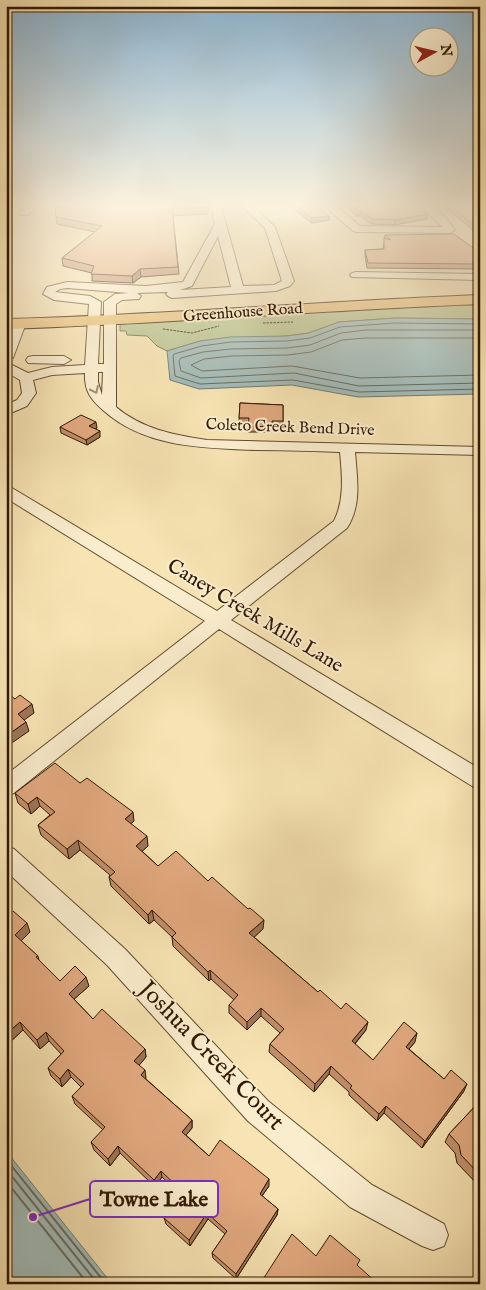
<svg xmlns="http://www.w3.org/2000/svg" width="486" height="1290" font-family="'IM FELL English',serif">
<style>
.green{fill:#bac48f;stroke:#756e49}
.water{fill:#a2bbb8;stroke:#747a70}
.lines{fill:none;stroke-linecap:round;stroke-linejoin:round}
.shore-far1{stroke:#696a5e;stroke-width:1}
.shore{stroke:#696a5e;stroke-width:2}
.minor-casing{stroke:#624c2f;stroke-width:2}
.major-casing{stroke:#301903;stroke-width:2}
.path{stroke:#301903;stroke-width:1;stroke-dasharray:2.5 1;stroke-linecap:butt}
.minor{fill:#faedce;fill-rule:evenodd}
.major{fill:#ecc27a;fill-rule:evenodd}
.wall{fill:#c2906c;stroke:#301903}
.shaded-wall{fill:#9e7658;stroke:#301903}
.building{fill:#e1a87e;stroke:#301903}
.oneway{stroke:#9f8e73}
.labels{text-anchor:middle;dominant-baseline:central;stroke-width:4;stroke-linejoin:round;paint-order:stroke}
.far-street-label{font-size:16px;fill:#301903;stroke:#faedce}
.street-label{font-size:20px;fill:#301903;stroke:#faedce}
.near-street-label{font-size:24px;fill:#301903;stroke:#faedce}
.leader{fill:none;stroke:#7b2cbf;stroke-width:2}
.callout-dot{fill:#7b2cbf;stroke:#faedce;stroke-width:2}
.callout{fill:#faedce;stroke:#7b2cbf;stroke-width:2}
.callout-label{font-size:21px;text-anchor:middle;font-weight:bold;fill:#301903}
</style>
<rect width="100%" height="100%" fill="#f7e3b3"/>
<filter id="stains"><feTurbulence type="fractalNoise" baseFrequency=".004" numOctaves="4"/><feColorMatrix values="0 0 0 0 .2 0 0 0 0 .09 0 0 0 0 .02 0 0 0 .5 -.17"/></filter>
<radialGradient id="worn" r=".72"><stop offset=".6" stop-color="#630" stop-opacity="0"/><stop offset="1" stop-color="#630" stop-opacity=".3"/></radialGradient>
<path class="green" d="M480,298V319L396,318L339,322L309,333L287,336L201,341L167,351L157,346L147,336L127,335L126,331H120V324Z"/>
<path class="water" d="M396,318L480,319V394L358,397L292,385L199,389L170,380L167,351L200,341L230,337L287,336L309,333L339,322Z
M6,1151L112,1284H6Z"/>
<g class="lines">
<path class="shore-far1" d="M480,324L395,323L340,327L310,338L287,341L231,342L202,346L174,354L173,356L175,376L200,384L293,380L359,392L480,389
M480,330H366L341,333L310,345L287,348L231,349L203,352L181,358L179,361L181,371L201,378L294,373L359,386L480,383
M480,338H366L342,340L311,352L288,355L232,356L204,359L191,365L202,371L292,366L360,378L480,375"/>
<path class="shore" d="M6,1159L106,1284
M6,1169L98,1284
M6,1181L88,1284"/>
<g class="minor-casing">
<path id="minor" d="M26,206H38L28,215H20L19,213Z
M211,206H221L243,286L274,285L282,281L265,228L242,206H253L275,227L294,281L290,286L276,291L172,298L168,296L166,294L168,292L137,293L141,296L139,299L122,300L116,304V407C142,429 174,435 207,440L480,447V455L355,452C357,478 362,505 347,528L231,620L480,769V789L472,786L219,629L14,793L6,796V775L205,621L6,498V486L12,488L217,611L334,521C345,499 342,475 340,452C312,451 284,450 256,450C204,448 146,448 104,411C91,400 84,391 85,373L52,375L33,380L36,393L27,406L6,415V405L17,400L22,393L20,380L6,372V362L28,373L52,367L85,365L89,304L54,300L43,294L47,287L67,282L146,286L183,282L215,224ZM218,236L231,287L180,290L192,286ZM67,288L129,293L115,294L104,302V364H98L101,302L90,296L55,292L60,289ZM98,372H103L102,395L98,382Z
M324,206H336L360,226L442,227L421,206H432L446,218L455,230L450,233L357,232L353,231Z
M356,272L480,274V280L352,277L350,275L352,273Z
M20,319L26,323L13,358L6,362C6,350 6,323 20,319Z
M33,356H64L71,360L64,364L28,363L26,360L28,357Z
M6,846L14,849L125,949L268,1101L372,1185L444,1224L448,1235L444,1246L433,1250L422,1246L350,1207L248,1121L107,965L6,871Z"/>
</g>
<g class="major-casing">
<path id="major" d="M480,295V304C322,310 164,324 6,329V319C164,315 322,301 480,295Z"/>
</g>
<path class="path" d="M263,323L293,322
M163,329L192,333L219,326"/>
<use href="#minor" class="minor"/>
<use href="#major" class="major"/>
</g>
<path class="wall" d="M208,206V214L173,216L179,274L141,277L133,283L92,281V273L63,266L62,258L95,232L57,224L56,217Z
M291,206H319L329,216V220L311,223Z
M346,206H416L427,219L394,225L371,224L361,216H357Z
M444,206H480V230L474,231Z
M385,235L480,253V269L367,268L365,255V250L383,249Z
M240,403L283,405V427H272V432H248V424L239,423Z
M60,427L97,428L95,429L100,437L87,445L61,433Z
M80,783L134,821L131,824L148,846L142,851L158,866L208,881L263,929L254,937L318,992L366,1030L355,1044L373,1060L415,1042L409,1049L444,1079L464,1091L422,1148L384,1113L377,1121L349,1095V1092L329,1074L314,1092L269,1052L270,1044L280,1033L261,1016L247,1030L229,1013V1005L234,1000L211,979L209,981L173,946L172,937L154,920L149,924L111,886L109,877L110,875L80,850L69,859L41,835L38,825L50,815L40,806L31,814L18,803L15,793Z
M6,917L30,932L21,941L38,956L39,960L60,981L89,986L74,999L93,1019L145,1049L146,1057L139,1065L146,1079L192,1120V1128L186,1135L209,1156L269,1186L262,1196L278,1209L277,1215L236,1279L213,1258L212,1253L225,1234L208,1219L190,1246L166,1224L164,1218L181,1195L162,1177L155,1187L120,1153L110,1166L94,1150L91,1142L103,1130L75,1104L72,1096L81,1087L71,1077L62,1087L51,1076L48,1068L61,1054L49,1041L40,1049L23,1030L9,1043L6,1039Z
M480,1101V1187L457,1163L455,1153L445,1142L449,1134Z"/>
<path class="shaded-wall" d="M358,211H362L361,216H357Z
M427,214V219L394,225L395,220Z
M329,216V220L311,223V218Z
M480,225V230L474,231L475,226Z
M140,269L141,277L133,283L132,276Z
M96,422L97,428L90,432L89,426Z
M100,431V437L87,445L86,440Z
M32,704L34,713L20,723L18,714Z
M26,722L29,731L6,747V736Z
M37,797L40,806L31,814L28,804Z
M133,812L134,821L126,828L125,819Z
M147,836L148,846L138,855L136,846Z
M78,840L80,850L69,859L67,849Z
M152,910L154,920L149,924L148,915Z
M264,920L263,929L249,942V933Z
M27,923L30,932L18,944L15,935Z
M210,970L211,979L209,981L208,972Z
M86,977L89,986L71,1002L69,994Z
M261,1008V1016L247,1030V1022Z
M20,1022L23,1030L9,1043L6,1034Z
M368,1022L366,1030L350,1049L352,1041Z
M46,1032L49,1041L40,1049L37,1040Z
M417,1033L415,1042L404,1055L406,1047Z
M145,1049L146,1057L136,1069L134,1061Z
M331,1066L329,1074L314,1092L315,1084Z
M68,1069L71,1077L62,1087L60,1079Z
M145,1070L146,1078L143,1082L141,1075Z
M467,1084L464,1091L422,1148L425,1141Z
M386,1106L384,1113L377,1121L379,1114Z
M192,1120V1128L183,1139L182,1132Z
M118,1146L120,1153L110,1166L108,1159Z
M161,1171L162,1177L155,1187L154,1180Z
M269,1179V1186L259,1200L260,1194Z
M278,1209L277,1215L236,1279V1274Z
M207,1213L208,1219L190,1246L189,1240Z"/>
<path class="building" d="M55,206H208V207L172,209L178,267L140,269L132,276L91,274L94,266L62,258L102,226L56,217Z
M297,206H319L329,216L311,218Z
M352,206H416L427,214L395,220L372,219L362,211H358Z
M450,206H480V225L475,226Z
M454,234L480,253V264L368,263L365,250L384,249V238L391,240L385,235Z
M240,403L283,405V421H272V426L248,427L249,418H239Z
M81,415L96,422L89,426L100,431L86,440L60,427Z
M6,692L15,699L20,695L32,704L18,714L26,722L6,736Z
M55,763L80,783L87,778L133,812L125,819L147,836L136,846L158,866L176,851L208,881L212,877L248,909L250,908L264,920L249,933L318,992L320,990L341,1009L346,1003L368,1022L352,1041L373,1060L404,1022L417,1033L406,1047L444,1079L451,1070L467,1084L425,1141L386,1106L379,1114L350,1088L352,1086L331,1066L315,1084L270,1044L284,1029L261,1008L247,1022L229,1005L238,995L210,970L208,972L172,937L176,933L152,910L148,915L109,877L115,872L78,840L67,849L38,825L55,812L37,797L28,804L15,793Z
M13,911L27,923L15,935L38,956L36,957L60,981L75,966L86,977L69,994L93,1019L102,1009L145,1049L134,1061L145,1070L141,1075L192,1120L182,1132L209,1156L220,1140L269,1179L260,1194L278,1209L236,1274L212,1253L227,1231L207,1213L189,1240L164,1218L183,1192L161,1171L154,1180L118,1146L108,1159L91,1142L105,1127L72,1096L84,1084L68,1069L60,1079L48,1068L64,1051L46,1032L37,1040L20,1022L6,1034V993L8,992L6,990V917Z
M480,1101V1175L461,1155L459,1145L449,1134Z
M292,1234L316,1256L330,1235L360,1260L357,1265L378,1284H260Z"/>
<defs><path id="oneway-chevron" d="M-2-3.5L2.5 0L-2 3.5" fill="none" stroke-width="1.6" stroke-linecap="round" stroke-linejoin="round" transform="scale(1.25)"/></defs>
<use class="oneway" href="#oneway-chevron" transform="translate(95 390) rotate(65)"/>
<linearGradient id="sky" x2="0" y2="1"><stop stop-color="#8cb7d5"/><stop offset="0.53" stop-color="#fbf2dd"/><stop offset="1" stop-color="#fbf2dd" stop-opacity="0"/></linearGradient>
<rect width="486" height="387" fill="url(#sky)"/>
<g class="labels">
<g class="far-street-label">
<text transform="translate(243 313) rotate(-4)">Greenhouse Road</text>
<text transform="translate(290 428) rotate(2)">Coleto Creek Bend Drive</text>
</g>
<g class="street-label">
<text transform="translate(255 616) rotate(31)">Caney Creek Mills Lane</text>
</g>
<g class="near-street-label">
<text transform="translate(211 1056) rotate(46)">Joshua Creek Court</text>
</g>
</g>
<path class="leader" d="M33 1217L90 1199"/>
<circle class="callout-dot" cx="33" cy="1217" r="5"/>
<rect class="callout" x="90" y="1181" width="128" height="36" rx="5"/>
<g class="callout-label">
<text x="154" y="1206">Towne Lake</text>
</g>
<rect width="486" height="1290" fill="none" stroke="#f7e3b3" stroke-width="25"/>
<rect x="8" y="8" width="471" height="1275" fill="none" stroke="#301903" stroke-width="2.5"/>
<rect x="12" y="12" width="461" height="1265" fill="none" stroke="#301903"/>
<g transform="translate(434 52) rotate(82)"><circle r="24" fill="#faedce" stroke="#a9987d"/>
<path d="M0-4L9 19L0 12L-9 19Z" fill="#8f2418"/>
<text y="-8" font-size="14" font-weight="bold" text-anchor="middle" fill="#301903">N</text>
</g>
<rect width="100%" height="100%" filter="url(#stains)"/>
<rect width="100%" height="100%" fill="url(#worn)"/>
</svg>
